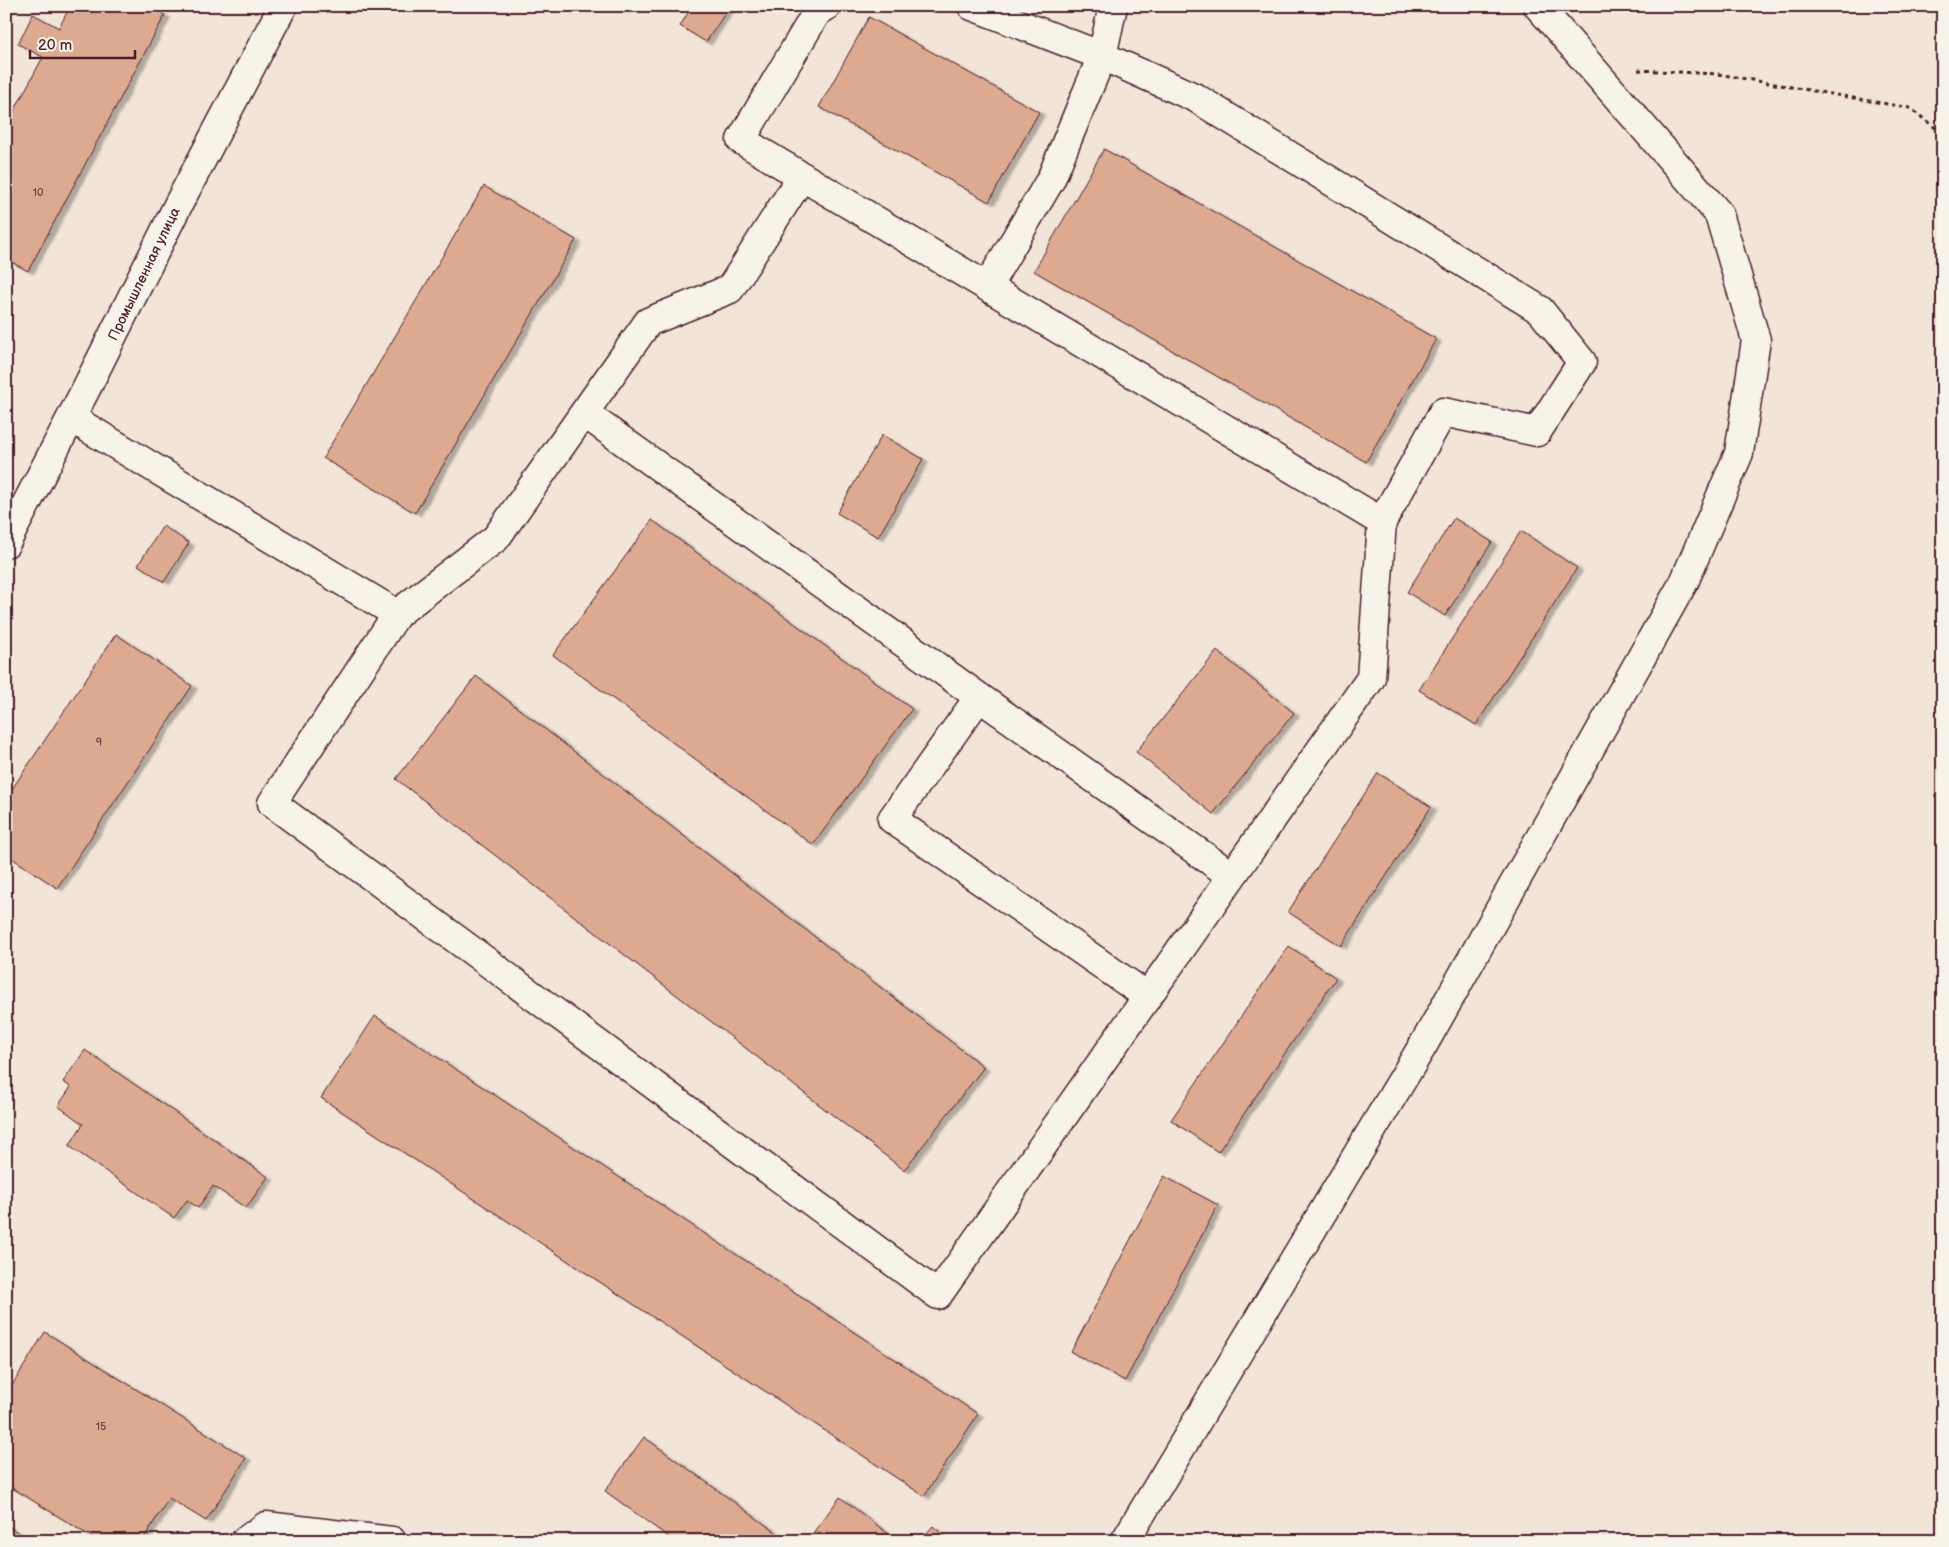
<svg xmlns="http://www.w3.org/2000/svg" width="1949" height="1547" font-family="'Balsamiq Sans',sans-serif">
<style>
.building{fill:#ddaa91;stroke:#4a1f2b;filter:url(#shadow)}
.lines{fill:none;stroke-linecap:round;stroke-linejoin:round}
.minor-casing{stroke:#4a1f2b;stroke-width:31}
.path{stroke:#4a1f2b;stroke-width:3;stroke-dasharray:4 4;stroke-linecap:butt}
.minor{stroke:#f7f3e8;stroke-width:28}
.labels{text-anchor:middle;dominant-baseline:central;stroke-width:5;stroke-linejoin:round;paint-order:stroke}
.number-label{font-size:11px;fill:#6f4244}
.street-label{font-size:14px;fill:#4a1f2b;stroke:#f7f3e8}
</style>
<defs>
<filter id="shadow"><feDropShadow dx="5.5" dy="3" stdDeviation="1" flood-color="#0004"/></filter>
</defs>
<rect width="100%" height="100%" fill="#f2e4d7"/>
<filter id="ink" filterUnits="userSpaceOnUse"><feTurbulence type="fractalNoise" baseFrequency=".02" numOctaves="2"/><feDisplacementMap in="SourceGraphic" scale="10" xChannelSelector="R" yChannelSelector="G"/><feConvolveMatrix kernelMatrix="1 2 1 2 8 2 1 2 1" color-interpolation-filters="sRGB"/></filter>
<g filter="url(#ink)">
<path class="building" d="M70,6H148L165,15L28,271L6,259V126L43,57L18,44L33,14L59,28Z
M692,6H730L706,42L680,26Z
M869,17L1039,112L989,202L819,107Z
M1104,149L1436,339L1366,462L1034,271Z
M484,186L576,240L415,513L323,458Z
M882,435L923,459L878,537L837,513Z
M1454,518L1492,542L1445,616L1407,592Z
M652,520L912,709L813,845L553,655Z
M163,526L189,543L164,582L138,565Z
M1521,531L1577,568L1476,725L1419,690Z
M116,634L192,686L57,888L6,854V798Z
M1217,651L1294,713L1213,814L1136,752Z
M476,676L984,1067L904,1170L396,779Z
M1378,773L1431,807L1341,946L1288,912Z
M1289,946L1336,978L1218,1152L1171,1120Z
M375,1016L978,1414L924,1496L321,1098Z
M85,1050L268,1177L246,1208L213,1186L198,1208L187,1200L174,1218L69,1146L83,1124L58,1106L71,1087L63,1082Z
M1164,1176L1218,1205L1125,1381L1071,1352Z
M45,1332L246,1458L206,1521L169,1498L142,1541H98L6,1484V1395Z
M644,1437L788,1541H674L605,1491Z
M840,1497L895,1539L894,1541H807Z
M6,1525L32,1541H6Z
M933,1526L950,1541H920Z"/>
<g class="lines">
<g class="minor-casing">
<path id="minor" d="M827,6L817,12L741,140L1382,522
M987,287L1051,179L1102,56L1113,6
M584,413L979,697L1232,876
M71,418L397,614L272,803L938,1295L1371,678L1382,522L1443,412L1537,432L1582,362L1540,310L1196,98L1102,56L972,6
M6,543L88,385L179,203L283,6
M397,614L496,538L648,322L730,289L802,176
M979,697L892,819L1147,996
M245,1541L266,1526L392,1541
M1125,1541L1425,1042L1685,580L1739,453L1756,340L1719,214L1538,6"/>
</g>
<path class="path" d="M1638,70L1718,74L1910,108L1943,134"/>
<use href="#minor" class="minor"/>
</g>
</g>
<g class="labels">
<g class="number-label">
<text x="38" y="192">10</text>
<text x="99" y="742">9</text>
<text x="101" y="1426">15</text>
</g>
<g class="street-label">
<text transform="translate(144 274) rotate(-64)">Промышленная улица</text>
</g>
</g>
<rect width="1949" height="1547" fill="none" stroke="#f7f3e8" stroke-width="25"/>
<rect x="12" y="12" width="1924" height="1522" fill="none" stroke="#4a1f2b" stroke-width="2" filter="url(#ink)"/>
<path d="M30 50v8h105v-8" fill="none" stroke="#4a1f2b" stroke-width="2.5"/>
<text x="38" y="50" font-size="15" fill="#4a1f2b" stroke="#f7f3e8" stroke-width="4" paint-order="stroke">20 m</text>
</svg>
